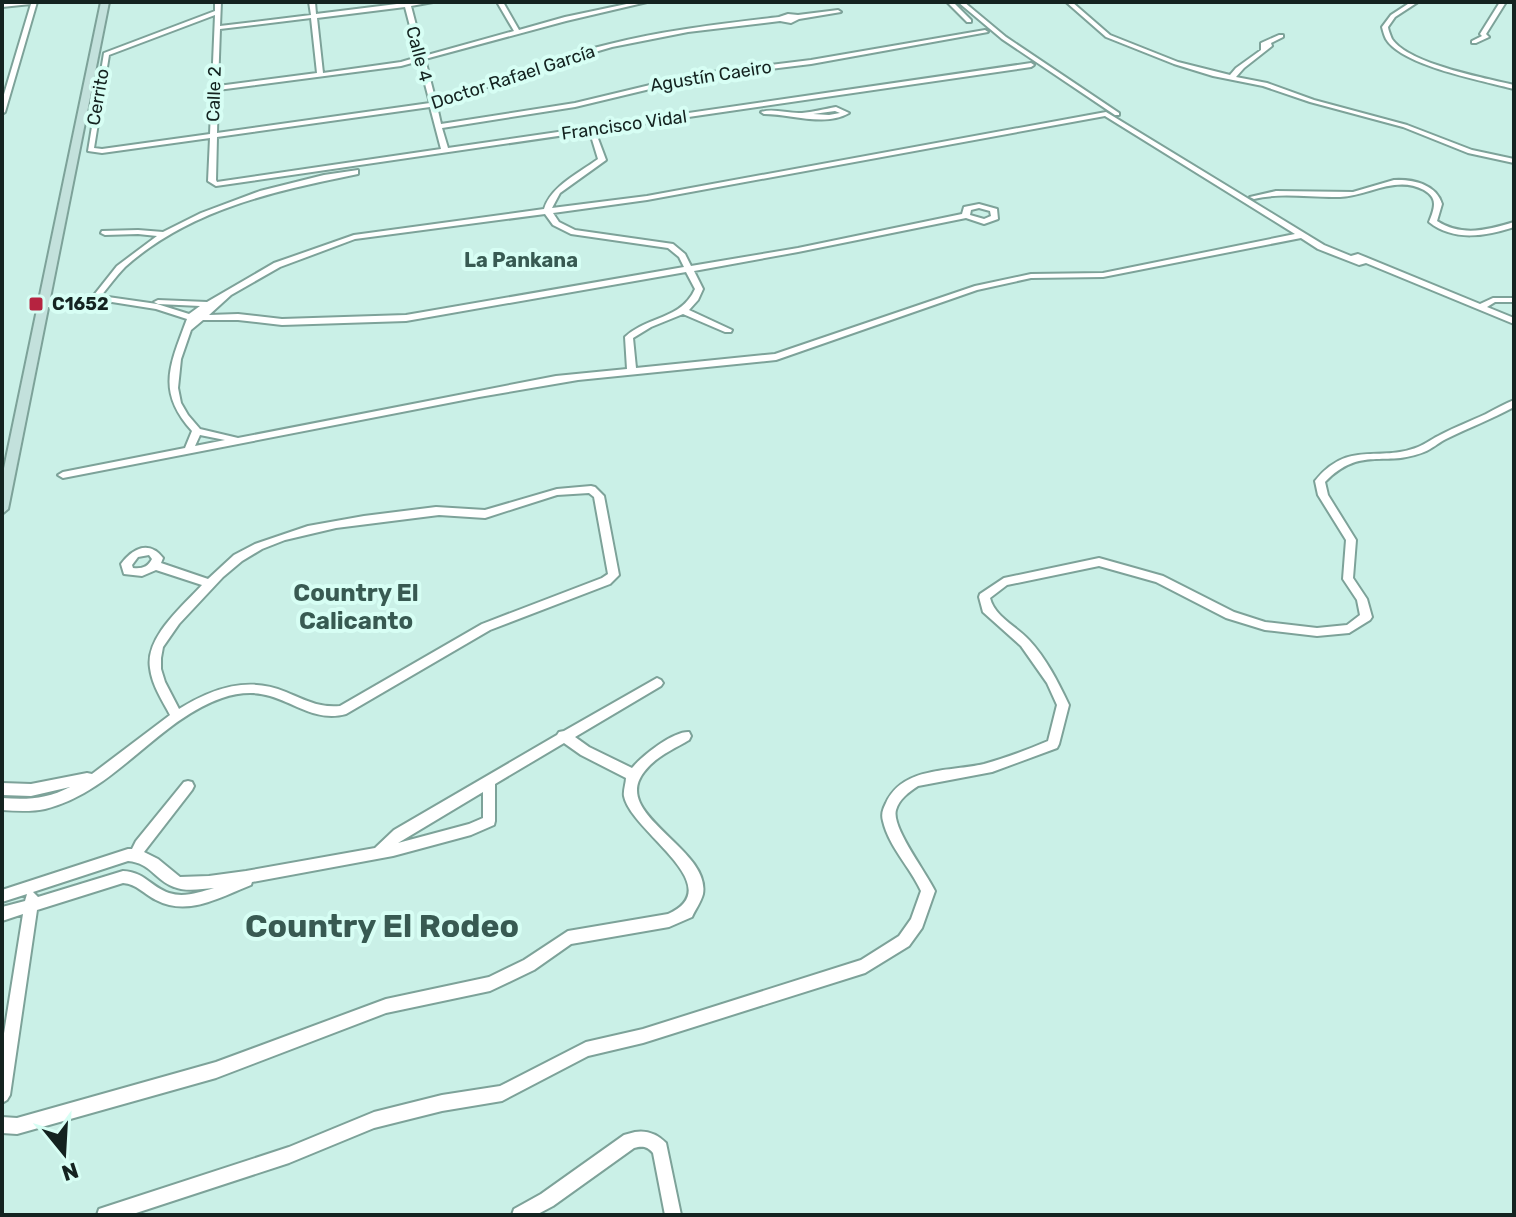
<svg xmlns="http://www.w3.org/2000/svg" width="1516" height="1217" font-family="Rubik,sans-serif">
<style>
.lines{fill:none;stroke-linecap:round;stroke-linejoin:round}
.minor-casing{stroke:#7da299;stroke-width:4}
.secondary-casing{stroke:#7da299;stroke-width:4}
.minor{fill:#fff;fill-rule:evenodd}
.secondary{fill:#c3e1dc;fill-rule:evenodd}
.poi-dot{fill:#b62340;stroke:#d7fef4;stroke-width:3}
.labels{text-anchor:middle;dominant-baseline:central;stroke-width:8;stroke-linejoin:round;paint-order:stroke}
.far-street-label{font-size:18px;fill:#142320;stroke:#d7fef4}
.far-poi-label{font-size:18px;font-weight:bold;fill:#142320;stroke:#d7fef4;text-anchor:start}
.far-neighbourhood-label{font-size:20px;font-weight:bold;fill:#385a52;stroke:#d7fef4}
.neighbourhood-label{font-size:24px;font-weight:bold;fill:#385a52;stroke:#d7fef4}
.near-quarter-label{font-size:32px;font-weight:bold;fill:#385a52;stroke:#d7fef4}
</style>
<rect width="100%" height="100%" fill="#caf0e7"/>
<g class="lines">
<g class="minor-casing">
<path id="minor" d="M14,2H37L5,112L2,114V101L31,4L2,7V3Z
M215,2H221L220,26L311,15L309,2H315L316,14L405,3L404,2H433L411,6L424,56L514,31L497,2H503L519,30L565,17L636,2H647L566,21L425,59L436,102C494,82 550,58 610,44C665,30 722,24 779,17L788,14L798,15L838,10L841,12L799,19L791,23L780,21L688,32L612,47L523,73L437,106L441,124L575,103L696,74L811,60L985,30L988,32L811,64L696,78L575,107L442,128L448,148L1031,63L1034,65L1031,67L216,186L208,181L210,138L102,153L88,151L104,53L215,11ZM405,7L418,57L401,62L323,73L317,18ZM215,15L210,134L102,149L94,148L109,55ZM311,18L317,73L218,86L220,29ZM419,61L430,103L217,133L218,90L401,66ZM430,107L441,149L217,182L216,180L217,137Z
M947,2H953L971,20V22H967Z
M958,2H964L1006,37L1119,113V115H1115L1002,39Z
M1066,2H1072L1110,35L1178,62L1230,75L1236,68L1261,50V43L1279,35H1283V37L1271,43L1272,46L1244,68L1236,77L1267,83L1314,100L1407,125L1472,150L1514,159V163L1468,153L1403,127L1310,102L1263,86L1213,76L1174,64L1106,37Z
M1411,2H1418L1395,17L1388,27C1388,29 1391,37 1392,39C1409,64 1485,78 1514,85V89C1484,81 1402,66 1386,39C1384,35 1383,31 1382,27L1391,15Z
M1500,2H1506L1486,34L1489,37L1476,43H1472V41L1482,36L1480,34Z
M836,107L849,113C825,127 791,114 764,114L761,112C774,108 788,114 802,113C812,112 825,109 836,107ZM835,111L840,113L829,115L813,114Z
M1106,112L1324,245L1351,256L1358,254L1480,304L1493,298H1514V302H1495L1487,307L1514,318V324L1366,263L1359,265L1318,249L1301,238L1103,277L1031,278L977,290L776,360L578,380L479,397L63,478L58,475L63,472L185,448L192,431C156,391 170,365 187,319L156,309L93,299L43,308L39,305L43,302L94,295L117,266L157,236L138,234L105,235L101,233L102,231L138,230L163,232L201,213L260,191L324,175L358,170V174C275,191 190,209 125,267C116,276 109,286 101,296L157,304L189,314L200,306L158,304L154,302L158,300L207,302L274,263L354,235L544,209C551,186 579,173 598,159L591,136L594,134L597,136L606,160L560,193L552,208L647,196ZM1105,116L1295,234L1103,273L1031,274L975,286L775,354L636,368L633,338L651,327L683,314L725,332H731L732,330L689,310L698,300L703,289L694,271L798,252L966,218L984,224L998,219L997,209L979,204L964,207L962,214L798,248L691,266L685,254L673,244L575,230L559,222L553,213L647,200ZM979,208L990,211L991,216L984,219L970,215L971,210ZM545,214L553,225L571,234L668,248L679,257L684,267L406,315L282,319L238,314L209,315L231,295L280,267L355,239ZM686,272L695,289C681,320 647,316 625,337L627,369L556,376L238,438L200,429L188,415L181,403L178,388L181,359L191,330L203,320H238L282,325L406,321ZM200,435L225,440L195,446Z
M1394,180C1413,179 1436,184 1442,204L1437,221C1462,237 1488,230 1514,222V227C1486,236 1454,242 1429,222C1431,217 1434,210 1434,204C1434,197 1429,193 1424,190C1396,175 1368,196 1340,197C1311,198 1283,192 1254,199L1250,197L1276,191L1353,192Z
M1514,400V407C1492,419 1468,428 1446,439C1438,443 1432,449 1424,452C1385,468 1361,445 1325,482L1328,495L1356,540L1353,578L1367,599L1372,617L1370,620L1349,633L1317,636L1265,630L1226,618L1156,582L1099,566L1007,585L990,598C994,616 1016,626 1029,640C1046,658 1058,682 1069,705L1059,744L1057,748L992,772L918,786C909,792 899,799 896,810C891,827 926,872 935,891L922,928L909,946L865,973L643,1043L588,1056L502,1101L442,1111L374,1128L289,1163L130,1215H97L99,1209L105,1207L289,1147L374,1112L442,1095L500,1086L586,1042L643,1029L861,960L899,936L911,919L921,891C910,867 889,847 883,821C881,814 883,809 886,803C903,766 950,772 984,764C1006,758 1027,750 1048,741L1057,705L1047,683L1021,646L983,612L979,597L980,594L1004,578L1099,558L1163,576L1234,612L1265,622L1317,628L1347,625L1360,615L1357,600L1343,579L1346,540L1318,495L1315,481C1349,439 1378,463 1418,447C1426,444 1433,438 1440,435C1455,427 1471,421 1486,414C1495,409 1504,404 1514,400Z
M591,486L595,487L604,496L619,575L610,584L490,630L346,714C317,722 297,704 270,696C254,691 237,693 222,698C156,721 115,792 45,809C31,812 16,811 2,810V798C27,800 47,799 70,787L31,796L2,795V783L31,784L87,773L92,774L170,715C162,700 152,685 150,668C145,637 183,606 202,585L156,570L142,576L124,574L121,564C133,548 149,540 163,558L161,563L208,579L234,555L255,544L308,526L364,516L436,507L485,510L557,489ZM589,493L594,497L608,574L602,578L482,624L340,706C319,708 305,700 286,692C248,676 213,688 179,709L165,682L161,669V658L163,647L179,624L223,577L242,561L262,549L285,540L336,528L439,515L485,518L557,495ZM149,555L152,559C148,567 142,569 133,568L132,565L138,557Z
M657,678L661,680L663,683L661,686L575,737L589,747L632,768C642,756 673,731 689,732L691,736L689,740C674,749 655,757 644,772C610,815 711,848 703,894C701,902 695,910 692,917L669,927L571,944L534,970L490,991L386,1013L216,1078L17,1134L2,1133V1117L17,1118L216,1062L386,999L489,977L524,960L568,931L668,914C731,886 631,832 624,796C623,791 626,783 626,778L581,755L564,743L495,784V821L494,825L471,835L393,856L252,882L251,885C220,897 188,917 156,900C144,894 137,884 123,883L37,910L10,1095L7,1100L2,1103V1046L23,914L2,921V907L25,901L27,894L2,902V890L128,849H132L136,841L184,782L188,781L192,782L194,786L192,790L144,852L158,859L180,877L209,876L246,871L375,848L394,830L557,735L559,732L564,731ZM483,792V818L469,824L398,843ZM128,861C151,863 155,880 174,887C186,892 201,889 214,888C200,892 184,898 169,893C151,887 145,872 123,871L38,897L33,892Z
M635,1132C647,1130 657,1134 666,1143L681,1215H665L653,1153C647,1146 642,1146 634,1148L553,1206L536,1215H512L514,1209L541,1194L624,1135Z"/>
</g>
<g class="secondary-casing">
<path id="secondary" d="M101,2H109L8,509L2,514V478Z"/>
</g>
<use href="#minor" class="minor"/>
<use href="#secondary" class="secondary"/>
</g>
<rect class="poi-dot" x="28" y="296" width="16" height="16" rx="4"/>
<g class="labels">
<g class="far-street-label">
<text transform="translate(419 54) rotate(75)">Calle 4</text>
<text transform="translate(711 76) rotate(-9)">Agustín Caeiro</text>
<text transform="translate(513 77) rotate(-18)">Doctor Rafael García</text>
<text transform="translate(214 94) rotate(-88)">Calle 2</text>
<text transform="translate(98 97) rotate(-80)">Cerrito</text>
<text transform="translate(624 125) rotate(-8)">Francisco Vidal</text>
</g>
<g class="far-poi-label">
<text x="52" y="304">C1652</text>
</g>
<g class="far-neighbourhood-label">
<text x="521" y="260">La Pankana</text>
</g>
<g class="neighbourhood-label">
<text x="356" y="593">Country El<tspan x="356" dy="28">Calicanto</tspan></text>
</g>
<g class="near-quarter-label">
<text x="382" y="926">Country El Rodeo</text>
</g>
</g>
<rect width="1516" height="1217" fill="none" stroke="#142320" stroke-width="8"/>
<g transform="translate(64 1153) rotate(162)" stroke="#d7fef4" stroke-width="6" paint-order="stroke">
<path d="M0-6L14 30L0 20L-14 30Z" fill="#142320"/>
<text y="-12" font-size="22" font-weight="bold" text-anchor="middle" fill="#142320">N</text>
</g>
</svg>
